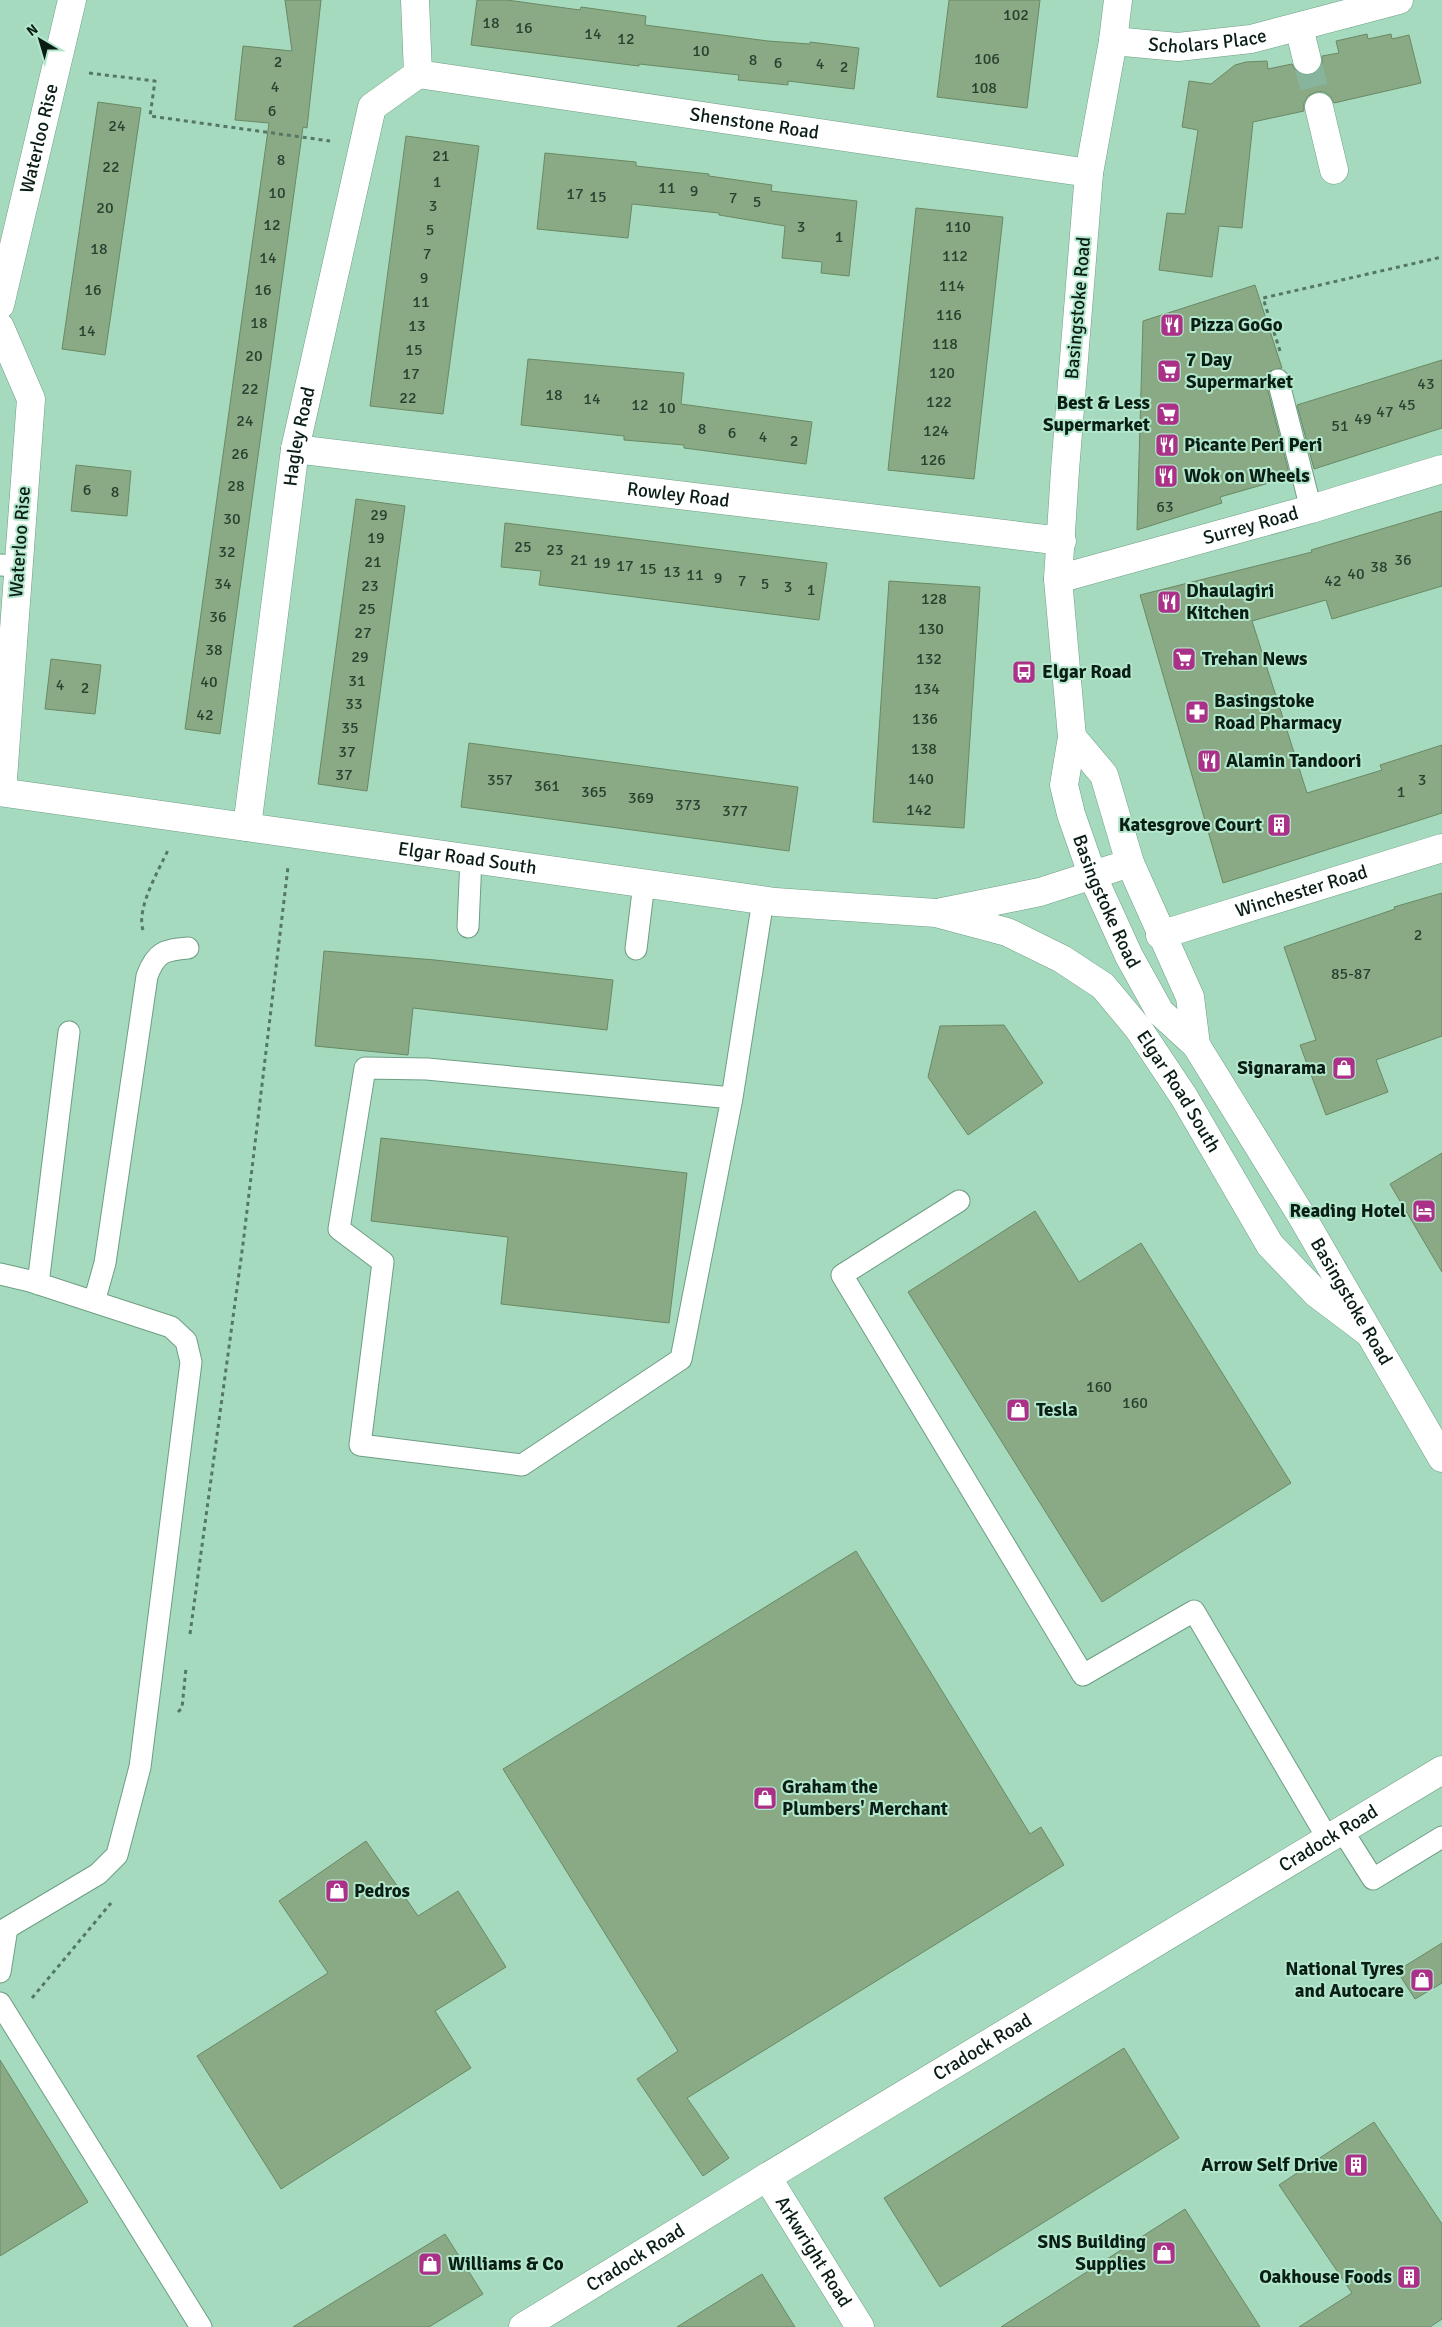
<svg xmlns="http://www.w3.org/2000/svg" width="1442" height="2327" font-family="Signika,sans-serif">
<style>
.building{fill:#89aa84;stroke:#698964}
.lines{fill:none;stroke-linecap:round;stroke-linejoin:round}
.street-tunnel{stroke:#87b49c;stroke-width:28;stroke-dasharray:28 14;stroke-linecap:butt}
.lane-casing{stroke:#6d9e84;stroke-width:23}
.street-casing{stroke:#6d9e84;stroke-width:29}
.secondary-casing{stroke:#6d9e84;stroke-width:29}
.path{stroke:#557866;stroke-width:3;stroke-dasharray:4 4;stroke-linecap:butt}
.lane{stroke:#fff;stroke-width:21}
.street{stroke:#fff;stroke-width:28}
.secondary{stroke:#fff;stroke-width:28}
.labels{text-anchor:middle;dominant-baseline:central;stroke-width:4;stroke-linejoin:round;paint-order:stroke}
.number-label{font-size:16px;fill:#2a4131}
.street-label{font-size:19px;fill:#0a1e15;stroke:#b3e7cb}
.poi-label{font-size:19px;font-weight:bold;fill:#0a1e15;stroke:#b3e7cb;text-anchor:start}
</style>
<rect width="100%" height="100%" fill="#a6dabe"/>
<path class="building" d="M285,0H321L307,128L303,127L220,734L185,729L269,123L235,120L243,46L292,51Z
M477,0H507L580,10L581,7L646,16L645,25L768,41L810,44V42L859,48L854,89L788,81V85L738,80L739,75L639,64V66L471,45Z
M949,0H1040L1027,108L937,97Z
M1367,34L1368,39L1391,34L1392,39L1409,35L1421,83L1334,103L1330,96L1324,92H1316L1308,96L1304,103V111L1253,122L1242,228L1219,226L1212,277L1159,270L1167,213L1185,214L1198,130L1182,127L1189,81L1211,84L1235,65L1246,62L1267,61L1268,69L1292,64L1295,70L1302,75H1311L1317,72L1322,65V56L1339,53L1336,41Z
M98,102L141,108L105,355L62,349Z
M406,136L479,146L443,414L370,406Z
M545,153L636,162V166L709,174V176L772,185L771,191L857,201L849,276L821,273L822,262L782,258L785,226L719,215V213L632,204L628,238L537,229Z
M916,208L1003,217L974,479L888,470Z
M1255,285L1282,368L1270,371L1266,383L1290,477L1220,497L1222,503L1137,530L1143,321Z
M528,359L684,373L681,404L812,422L806,464L684,448V445L624,440V436L521,425Z
M1442,360V428L1314,469L1297,405Z
M76,465L131,471L127,516L71,511Z
M356,499L405,506L367,791L318,784Z
M1442,511V586L1332,619L1326,600L1252,621L1307,793L1382,770L1380,765L1442,745V813L1223,883L1140,595L1312,552L1311,550Z
M505,523L827,563L819,620L539,585L541,571L501,567Z
M889,581L980,587L964,828L873,822Z
M51,659L101,665L95,714L45,709Z
M469,743L798,787L789,851L461,807Z
M1442,893V1036L1376,1060L1388,1092L1326,1115L1300,1045L1316,1040L1284,947L1395,909L1394,907Z
M324,951L435,960L613,980L607,1030L413,1008L408,1055L315,1046Z
M1004,1025L1043,1083L968,1135L928,1077L940,1026Z
M381,1138L687,1173L669,1323L501,1304L508,1237L371,1221Z
M1442,1153V1272L1390,1184Z
M1035,1211L1079,1282L1141,1243L1291,1483L1102,1602L908,1292Z
M856,1551L1030,1834L1041,1827L1064,1865L687,2098L729,2158L703,2176L637,2079L678,2051L503,1769Z
M366,1841L418,1916L458,1891L506,1967L435,2011L471,2068L281,2189L197,2056L328,1973L279,1901Z
M1442,1943V1983L1415,1999L1397,1971Z
M1124,2048L1179,2138L940,2287L884,2198Z
M0,2060L88,2202L0,2256Z
M1374,2122L1442,2224V2319L1430,2327H1299L1352,2293L1279,2185Z
M1185,2209L1260,2327H1001Z
M445,2234L483,2294L429,2327H293Z
M762,2274L795,2327H677Z"/>
<g class="lines">
<path class="street-tunnel" d="M1307,60L1319,107"/>
<g class="lane-casing">
<path id="lane" d="M1278,380L1311,509
M0,565L19,566
M468,927L471,858
M636,949L644,883
M732,1098L681,1359L522,1465L360,1445L383,1262L339,1229L365,1068L427,1069L732,1098L763,900
M959,1201L842,1275L1083,1675L1194,1611L1328,1839
M0,1274L30,1281L171,1327L186,1341L191,1362L140,1767L117,1855L98,1874L7,1928L0,1972
M38,1284L69,1032
M94,1302L105,1263L147,976C156,952 164,950 188,948
M1342,1830L1373,1879L1442,1837
M0,2003L201,2327"/>
</g>
<g class="street-casing">
<g id="street">
<path d="M415,0L418,74"/>
<path d="M1299,27L1307,60"/>
<path id="s1" d="M1113,41L1178,47L1251,39L1399,0"/>
<path id="s2" d="M418,74L1089,173"/>
<path d="M1319,107L1334,170"/>
<path id="s3" d="M0,305L72,0"/>
<path d="M0,327L31,399L2,792"/>
<path id="s4" d="M295,449L1062,541"/>
<path id="s5" d="M1058,579L1311,509L1442,469"/>
<path id="s6" d="M0,792L775,902L936,913L1007,932L1062,959L1103,986L1138,1028L1184,1097L1270,1245L1316,1293L1369,1333"/>
<path id="s7" d="M247,827L295,449L372,107L418,74"/>
<path d="M942,912L1040,892L1130,863"/>
<path id="s8" d="M1160,935L1442,848"/>
<path id="s9" d="M767,2177L860,2327"/>
<path id="s10" d="M523,2327L767,2177L1442,1770"/>
</g>
</g>
<g class="secondary-casing">
<g id="secondary">
<path id="s11" d="M1118,0L1113,41L1089,173L1065,470L1058,579L1072,737L1064,785L1071,814L1093,877L1129,956L1160,1012L1196,1045L1301,1215L1442,1458"/>
<path d="M1072,737L1104,775L1130,863L1190,997L1196,1045"/>
</g>
</g>
<path class="path" d="M89,73L155,81L150,116L330,141
M1280,351L1263,298L1442,257
M143,930C136,908 159,870 168,850
M190,1634L243,1244L288,867
M178,1712L182,1708L186,1668
M32,1998L111,1903"/>
<use href="#lane" class="lane"/>
<use href="#street" class="street"/>
<use href="#secondary" class="secondary"/>
</g>
<defs>
<g id="restaurant-square" transform="scale(1.25)"><rect x="-9" y="-9" width="18" height="18" rx="4" fill="#aa3187" stroke="#b3e7cb"/><path d="M-5-6h1v4h1v-4h1v4h1v-4h1v5L-1.5 .5V6h-2V.5L-5-1ZM5-6V6H3V1.5H1.5Q1.5-4 5-6Z" fill="#fff"/></g>
<g id="supermarket-square" transform="scale(1.25)"><rect x="-9" y="-9" width="18" height="18" rx="4" fill="#aa3187" stroke="#b3e7cb"/><path d="M-6-5.5h2.5l.6 2H6L4.5 2H-2.5L-4.4-4H-6ZM-1.5 3.2a1.3 1.3 0 1 0 .1 0ZM3 3.2a1.3 1.3 0 1 0 .1 0Z" fill="#fff"/></g>
<g id="bus-square" transform="scale(1.25)"><rect x="-9" y="-9" width="18" height="18" rx="4" fill="#aa3187" stroke="#b3e7cb"/><path d="M-5-6H5V4H4V6H2V4H-2V6H-4V4H-5ZM-3.5-4V0h7V-4ZM-3.5 1.2v1.5H-2V1.2ZM2 1.2v1.5H3.5V1.2Z" fill="#fff"/></g>
<g id="pharmacy-square" transform="scale(1.25)"><rect x="-9" y="-9" width="18" height="18" rx="4" fill="#aa3187" stroke="#b3e7cb"/><path d="M-2-6h4v4h4v4h-4v4h-4v-4h-4v-4h4Z" fill="#fff"/></g>
<g id="building-square" transform="scale(1.25)"><rect x="-9" y="-9" width="18" height="18" rx="4" fill="#aa3187" stroke="#b3e7cb"/><path d="M-4-6H4V6H1V3H-1V6H-4ZM-2.5-4.3h1.7v1.8h-1.7ZM.8-4.3h1.7v1.8H.8ZM-2.5-1h1.7V.8h-1.7ZM.8-1h1.7V.8H.8Z" fill="#fff"/></g>
<g id="shop-square" transform="scale(1.25)"><rect x="-9" y="-9" width="18" height="18" rx="4" fill="#aa3187" stroke="#b3e7cb"/><path d="M-5-2.5h2.3a2.7 3.5 0 0 1 5.4 0H5L5.5 6h-11ZM-1.5-2.5h3a1.5 2.3 0 0 0-3 0Z" fill="#fff"/></g>
<g id="hotel-square" transform="scale(1.25)"><rect x="-9" y="-9" width="18" height="18" rx="4" fill="#aa3187" stroke="#b3e7cb"/><path d="M-6-4.5h1.5V1H6V5H4.5V3h-9V5H-6ZM-4 0a1.8 1.8 0 1 1 3.6 0ZM.5 0V-2.5h3Q6-2.5 6 0Z" fill="#fff"/></g>
</defs>
<g fill-rule="evenodd">
<use href="#restaurant-square" x="1172" y="325"/>
<use href="#supermarket-square" x="1169" y="371"/>
<use href="#supermarket-square" x="1168" y="414"/>
<use href="#restaurant-square" x="1167" y="445"/>
<use href="#restaurant-square" x="1166" y="476"/>
<use href="#restaurant-square" x="1169" y="602"/>
<use href="#supermarket-square" x="1184" y="659"/>
<use href="#bus-square" x="1024" y="672"/>
<use href="#pharmacy-square" x="1197" y="712"/>
<use href="#restaurant-square" x="1209" y="761"/>
<use href="#building-square" x="1279" y="825"/>
<use href="#shop-square" x="1344" y="1068"/>
<use href="#hotel-square" x="1424" y="1211"/>
<use href="#shop-square" x="1018" y="1410"/>
<use href="#shop-square" x="765" y="1798"/>
<use href="#shop-square" x="337" y="1891"/>
<use href="#shop-square" x="1422" y="1980"/>
<use href="#building-square" x="1356" y="2165"/>
<use href="#shop-square" x="1164" y="2253"/>
<use href="#shop-square" x="430" y="2264"/>
<use href="#building-square" x="1409" y="2277"/>
</g>
<g class="labels">
<g class="number-label">
<text x="1016" y="15">102</text>
<text x="491" y="23">18</text>
<text x="524" y="28">16</text>
<text x="593" y="34">14</text>
<text x="626" y="39">12</text>
<text x="701" y="51">10</text>
<text x="987" y="59">106</text>
<text x="753" y="60">8</text>
<text x="278" y="62">2</text>
<text x="778" y="63">6</text>
<text x="820" y="64">4</text>
<text x="844" y="67">2</text>
<text x="275" y="87">4</text>
<text x="984" y="88">108</text>
<text x="272" y="111">6</text>
<text x="117" y="126">24</text>
<text x="441" y="156">21</text>
<text x="281" y="160">8</text>
<text x="111" y="167">22</text>
<text x="437" y="182">1</text>
<text x="667" y="188">11</text>
<text x="694" y="191">9</text>
<text x="277" y="193">10</text>
<text x="575" y="194">17</text>
<text x="598" y="197">15</text>
<text x="733" y="198">7</text>
<text x="757" y="202">5</text>
<text x="433" y="206">3</text>
<text x="105" y="208">20</text>
<text x="272" y="225">12</text>
<text x="801" y="227">3</text>
<text x="958" y="227">110</text>
<text x="430" y="230">5</text>
<text x="839" y="237">1</text>
<text x="99" y="249">18</text>
<text x="427" y="254">7</text>
<text x="955" y="256">112</text>
<text x="268" y="258">14</text>
<text x="424" y="278">9</text>
<text x="952" y="286">114</text>
<text x="93" y="290">16</text>
<text x="263" y="290">16</text>
<text x="421" y="302">11</text>
<text x="949" y="315">116</text>
<text x="259" y="323">18</text>
<text x="417" y="326">13</text>
<text x="87" y="331">14</text>
<text x="945" y="344">118</text>
<text x="414" y="350">15</text>
<text x="254" y="356">20</text>
<text x="942" y="373">120</text>
<text x="411" y="374">17</text>
<text x="1426" y="384">43</text>
<text x="250" y="389">22</text>
<text x="554" y="395">18</text>
<text x="408" y="398">22</text>
<text x="592" y="399">14</text>
<text x="939" y="402">122</text>
<text x="640" y="405">12</text>
<text x="1407" y="405">45</text>
<text x="667" y="408">10</text>
<text x="1385" y="412">47</text>
<text x="1363" y="419">49</text>
<text x="245" y="421">24</text>
<text x="1340" y="426">51</text>
<text x="702" y="429">8</text>
<text x="936" y="431">124</text>
<text x="732" y="433">6</text>
<text x="763" y="437">4</text>
<text x="794" y="441">2</text>
<text x="240" y="454">26</text>
<text x="933" y="460">126</text>
<text x="236" y="486">28</text>
<text x="87" y="490">6</text>
<text x="115" y="492">8</text>
<text x="1165" y="507">63</text>
<text x="379" y="515">29</text>
<text x="232" y="519">30</text>
<text x="376" y="538">19</text>
<text x="523" y="547">25</text>
<text x="555" y="550">23</text>
<text x="227" y="552">32</text>
<text x="579" y="560">21</text>
<text x="1403" y="560">36</text>
<text x="373" y="562">21</text>
<text x="602" y="563">19</text>
<text x="625" y="566">17</text>
<text x="1379" y="567">38</text>
<text x="648" y="569">15</text>
<text x="672" y="572">13</text>
<text x="1356" y="574">40</text>
<text x="695" y="575">11</text>
<text x="718" y="578">9</text>
<text x="742" y="581">7</text>
<text x="1333" y="581">42</text>
<text x="223" y="584">34</text>
<text x="765" y="584">5</text>
<text x="370" y="586">23</text>
<text x="788" y="587">3</text>
<text x="811" y="590">1</text>
<text x="934" y="599">128</text>
<text x="367" y="609">25</text>
<text x="218" y="617">36</text>
<text x="931" y="629">130</text>
<text x="363" y="633">27</text>
<text x="214" y="650">38</text>
<text x="360" y="657">29</text>
<text x="929" y="659">132</text>
<text x="357" y="681">31</text>
<text x="209" y="682">40</text>
<text x="60" y="685">4</text>
<text x="85" y="688">2</text>
<text x="927" y="689">134</text>
<text x="354" y="704">33</text>
<text x="205" y="715">42</text>
<text x="925" y="719">136</text>
<text x="350" y="728">35</text>
<text x="924" y="749">138</text>
<text x="347" y="752">37</text>
<text x="344" y="775">37</text>
<text x="921" y="779">140</text>
<text x="500" y="780">357</text>
<text x="1422" y="780">3</text>
<text x="547" y="786">361</text>
<text x="594" y="792">365</text>
<text x="1401" y="792">1</text>
<text x="641" y="798">369</text>
<text x="688" y="805">373</text>
<text x="919" y="810">142</text>
<text x="735" y="811">377</text>
<text x="1418" y="935">2</text>
<text x="1351" y="974">85-87</text>
<text x="1099" y="1387">160</text>
<text x="1135" y="1403">160</text>
</g>
<g class="street-label">
<text stroke="none"><textPath href="#s1" startOffset="95">Scholars Place</textPath></text>
<text stroke="none"><textPath href="#s2" startOffset="340">Shenstone Road</textPath></text>
<text stroke="none"><textPath href="#s3" startOffset="171">Waterloo Rise</textPath></text>
<text transform="translate(1078 308) rotate(-85)">Basingstoke Road</text>
<text stroke="none"><textPath href="#s7" startOffset="394">Hagley Road</textPath></text>
<text stroke="none"><textPath href="#s4" startOffset="386">Rowley Road</textPath></text>
<text stroke="none"><textPath href="#s5" startOffset="200">Surrey Road</textPath></text>
<text transform="translate(20 542) rotate(-86)">Waterloo Rise</text>
<text stroke="none"><textPath href="#s6" startOffset="472">Elgar Road South</textPath></text>
<text stroke="none"><textPath href="#s8" startOffset="148">Winchester Road</textPath></text>
<text stroke="none"><textPath href="#s11" startOffset="914">Basingstoke Road</textPath></text>
<text stroke="none"><textPath href="#s6" startOffset="1258">Elgar Road South</textPath></text>
<text stroke="none"><textPath href="#s11" startOffset="1386">Basingstoke Road</textPath></text>
<text stroke="none"><textPath href="#s10" startOffset="942">Cradock Road</textPath></text>
<text stroke="none"><textPath href="#s10" startOffset="538">Cradock Road</textPath></text>
<text stroke="none"><textPath href="#s9" startOffset="88">Arkwright Road</textPath></text>
<text stroke="none"><textPath href="#s10" startOffset="132">Cradock Road</textPath></text>
</g>
<g class="poi-label">
<text x="1190" y="325">Pizza GoGo</text>
<text x="1186" y="360">7 Day<tspan x="1186" dy="22">Supermarket</tspan></text>
<text x="1150" y="403" text-anchor="end">Best &amp; Less<tspan x="1150" dy="22">Supermarket</tspan></text>
<text x="1184" y="445">Picante Peri Peri</text>
<text x="1184" y="476">Wok on Wheels</text>
<text x="1186" y="591">Dhaulagiri<tspan x="1186" dy="22">Kitchen</tspan></text>
<text x="1202" y="659">Trehan News</text>
<text x="1042" y="672">Elgar Road</text>
<text x="1214" y="701">Basingstoke<tspan x="1214" dy="22">Road Pharmacy</tspan></text>
<text x="1226" y="761">Alamin Tandoori</text>
<text x="1262" y="825" text-anchor="end">Katesgrove Court</text>
<text x="1326" y="1068" text-anchor="end">Signarama</text>
<text x="1406" y="1211" text-anchor="end">Reading Hotel</text>
<text x="1036" y="1410">Tesla</text>
<text x="782" y="1787">Graham the<tspan x="782" dy="22">Plumbers' Merchant</tspan></text>
<text x="354" y="1891">Pedros</text>
<text x="1404" y="1969" text-anchor="end">National Tyres<tspan x="1404" dy="22">and Autocare</tspan></text>
<text x="1338" y="2165" text-anchor="end">Arrow Self Drive</text>
<text x="1146" y="2242" text-anchor="end">SNS Building<tspan x="1146" dy="22">Supplies</tspan></text>
<text x="448" y="2264">Williams &amp; Co</text>
<text x="1392" y="2277" text-anchor="end">Oakhouse Foods</text>
</g>
</g>
<g transform="translate(40 40) rotate(322)" stroke="#b3e7cb" stroke-width="4" paint-order="stroke">
<path d="M0-4L9 19L0 12L-9 19Z" fill="#0a1e15"/>
<text y="-8" font-size="14" font-weight="bold" text-anchor="middle" fill="#0a1e15">N</text>
</g>
</svg>
